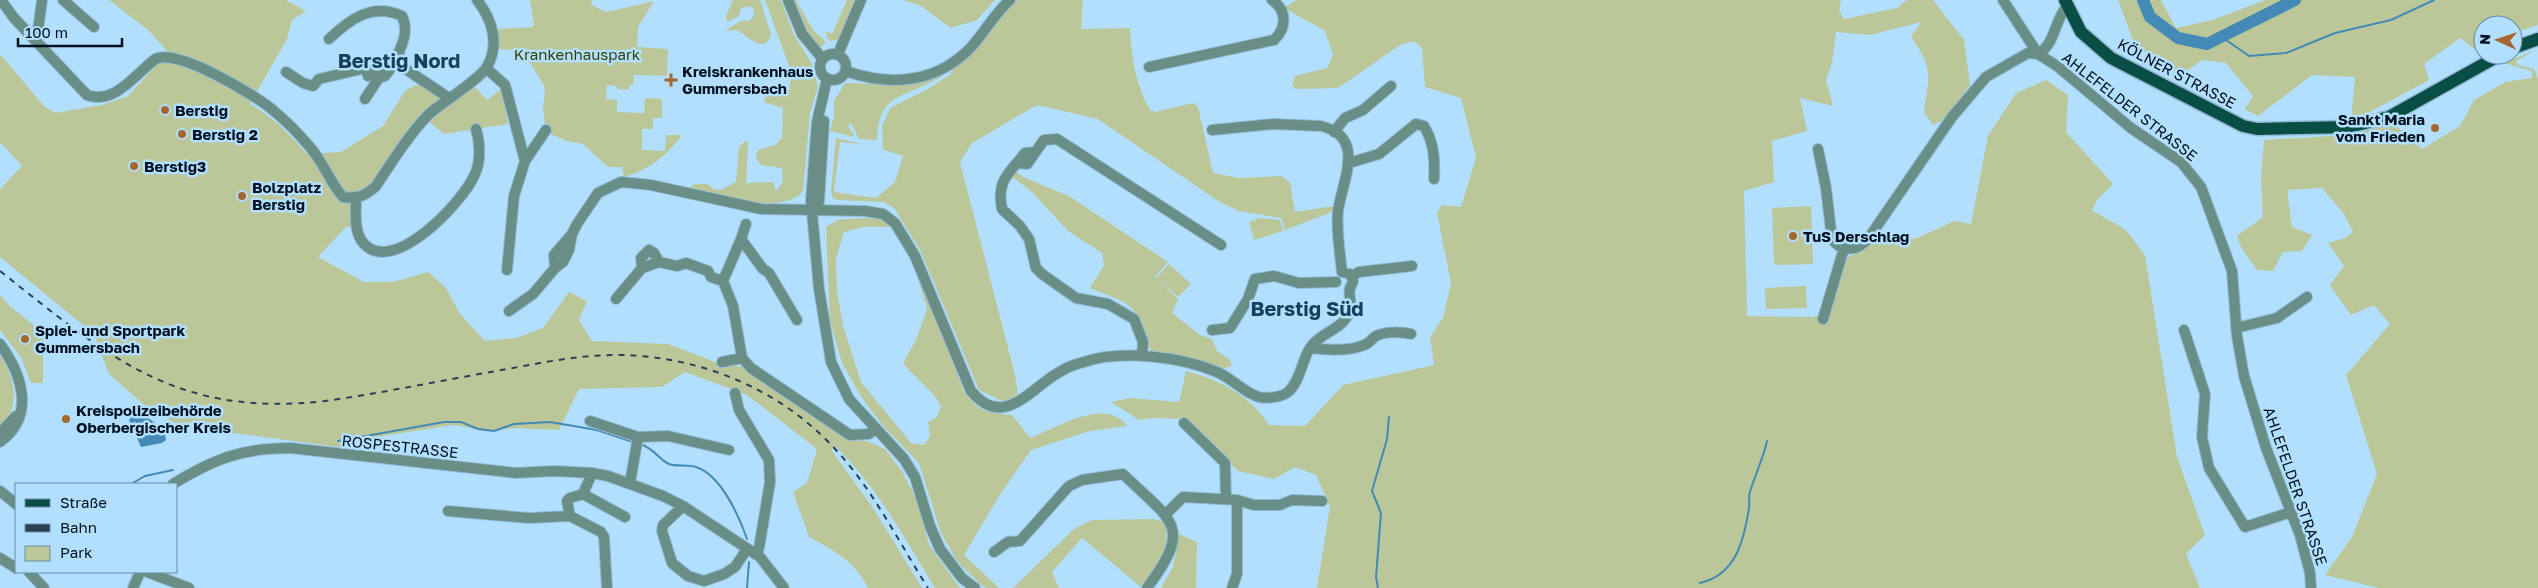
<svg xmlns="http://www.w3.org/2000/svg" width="2538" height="588" font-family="'Golos Text',sans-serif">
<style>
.green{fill:#bbc799;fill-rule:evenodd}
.water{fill:#448ab6}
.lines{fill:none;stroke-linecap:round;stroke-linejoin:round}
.stream{stroke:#448ab6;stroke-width:2}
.river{stroke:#448ab6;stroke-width:12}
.minor-casing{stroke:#92bad6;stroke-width:12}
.major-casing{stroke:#92bad6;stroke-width:15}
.minor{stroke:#698e86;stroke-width:10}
.major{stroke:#084e44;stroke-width:12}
.rail{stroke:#2a4153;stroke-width:2;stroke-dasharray:6 6;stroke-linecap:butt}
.poi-dot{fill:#a6672f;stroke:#b2dffe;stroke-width:2}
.labels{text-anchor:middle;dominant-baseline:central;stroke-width:5;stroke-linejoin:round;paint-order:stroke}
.park-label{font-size:15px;fill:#38420a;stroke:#b2dffe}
.poi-label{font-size:15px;font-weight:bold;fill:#00111f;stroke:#b2dffe;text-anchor:start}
.street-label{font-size:15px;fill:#00111f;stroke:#b2dffe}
.district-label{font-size:20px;font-weight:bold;fill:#17415b;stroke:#b2dffe}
</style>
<rect width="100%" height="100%" fill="#b2dffe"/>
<path class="green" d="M109,0H286L306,11L292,20L287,39L250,104C273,117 289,134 307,154L341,152L383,126L405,91L420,83L451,103L474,86L487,100L501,89L508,124L444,134L421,115L375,181L353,194L354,227H346L318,257L364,282H393L428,272L446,288L460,314L485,341L516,338L543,328L569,292L587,301L579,320L592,341L668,344L723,365L748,367L844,435L842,438L867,441L885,449L903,473L918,502L929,545L960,588H935C905,539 877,486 835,446L831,450L873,508L922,588H868C856,562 833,550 809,537L793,492L807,483L817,449L747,395L685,372L662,387L579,389L559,430L517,428L492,431L452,425L370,438L339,447L181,426L150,410L109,374L94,334L0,257V189L22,166L0,142V54L44,106L55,113L102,105L128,96L168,52L148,30Z
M530,0H591L592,5L606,12L654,1L638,27L637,47L668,49L667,76L634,75L633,85H629V90L617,89V86L607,85L606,99L617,100V112L644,113L645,98L662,99V118H653V129H642V150L665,151L666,135H682C666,156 651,169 624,177L622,167H608L583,144L567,141L546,132L543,110L545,87L522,50L497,49V29L534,27Z
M733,0H760L771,34C765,56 748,36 737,30L725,31L742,20L749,21L754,16L753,8L746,6L740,10L739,16L727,22L726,16Z
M765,0H781L794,35L812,64L818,87L810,113L803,191C785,215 718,197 691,192L690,188L694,184H708L713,189L720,190L736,182L739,147L745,141L748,142L746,183L773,182L776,191L783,182L782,168L761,165L756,158L758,150L775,145L782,138L783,108L764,102L765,96L789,90L792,74Z
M793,0H796L813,30L826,42L821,47H818L805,29Z
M847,0H857L838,40L829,41L826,33L827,31L832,34Z
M904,0H995L977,20L951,28L921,6Z
M1017,0H1083L1081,29L1130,28C1131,56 1136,86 1150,110L1155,112L1193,103L1198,107L1213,173L1239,178L1281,176L1290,183L1295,212L1334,206V211L1285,230L1281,218L1239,211L1218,201L1098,119L1037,105L972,143L960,162L1015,375L1018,395L1004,402L979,390L921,252L894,208L883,202L837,200L832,197L831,190L836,138L883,149L882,126L890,108L928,89L951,74L953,68ZM840,142L869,145L903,156L895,182L876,198L834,192Z
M1296,0H1841L1839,11L1844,19L1897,8L1907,0H1933L1964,40L1970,85L1944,120L1933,125L1924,112C1929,74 1934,69 1911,37L1921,22L1870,35L1836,32L1832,63L1826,80L1833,106L1800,98L1807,131L1772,141L1774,182L1744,191L1747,316L1812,317L1828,313L1848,257L1865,249L1878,233L1915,239L1954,221L1971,224L1988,136L2016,93L2046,80L2068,95L2066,132L2113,184L2097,200L2092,210L2126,230L2145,255L2177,457L2205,535L2186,554L2200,588H1317L1330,506L1316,475L1295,467L1274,479L1238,471L1186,419L1152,418L1139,420L1111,402L1130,398L1179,402L1186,371C1220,380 1249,395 1269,425L1305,426L1343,385L1434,365L1430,337L1443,318L1451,283L1437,213L1442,205L1461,207L1476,158L1461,98L1425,87L1422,48L1414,41L1400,45L1338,88L1295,89L1292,85L1295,76L1327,68L1333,55L1325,31L1284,8Z
M2118,0H2161L2176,28L2213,20L2265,0H2538V25L2513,33V25H2483V53L2481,54L2460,38L2424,64L2429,80L2351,122L2355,77L2312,75L2258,116L2245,109L2253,96L2226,63L2202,60L2181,75L2135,46Z
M2538,49L2516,61L2518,65L2534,69L2538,79V588H2379L2325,575L2352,537L2377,474L2346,375L2390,324L2374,305L2351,315L2330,285L2344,266L2328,243L2345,238L2353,232L2344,214L2322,188L2287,190L2292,227L2312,235L2302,251L2283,252L2273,271L2257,270L2241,247L2237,236L2263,217L2261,180L2264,140L2331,136L2394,124L2422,149L2460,126L2474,100L2505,82L2532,78V71L2504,63Z
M946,72C942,78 934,81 927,84C892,101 880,98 877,140L859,139L851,123L848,126L854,135L853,137L830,131L834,116V101L845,83L906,85Z
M1017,172L1023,177L1069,196L1168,262L1155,277L1178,299L1172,313L1200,335L1212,339L1217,351L1230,360L1232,366L1221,369L1190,358L1151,352C1138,305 1134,305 1090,288L1104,265L1102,253L1068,231L1031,191L1011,176Z
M1811,206L1813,264L1774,265L1772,208Z
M861,218L879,219L894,227L915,264L964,391C978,412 987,413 1012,415L1030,438C1056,428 1106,396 1127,426L1090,431L1031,450L1001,493L964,555L999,588H1003H987L981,585L957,561L941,533L919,463L883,426L860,395L842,363L830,321L826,227L837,220ZM863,227H890L913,262L927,309L916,340L903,363C915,379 933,389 941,407L937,417L928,422L930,436L924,445L911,443L861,382L843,326L837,292L836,259L844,232Z
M1260,218L1280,220L1283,231L1254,240L1249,222Z
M1169,264L1191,284L1178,297L1156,278Z
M1806,286L1807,308L1766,309L1765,288Z
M0,295L11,307L38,329H43V383H31L21,357L0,330Z
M0,354C13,374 23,409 0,425Z
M1154,519L1165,522C1171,554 1159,563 1141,587L1082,538L1052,572L1059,588H1013L1074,529L1092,520Z
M1179,534L1197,542L1196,588H1161L1173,567Z"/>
<path class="water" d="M135,414L148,418L164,429L166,440L162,443L141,447L129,420Z"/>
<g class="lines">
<path class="stream" d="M2222,37L2249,56L2286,53L2335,33L2391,20L2434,0
M338,441L444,422H461L478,429L494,431L514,424L550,422L597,430L633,442
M640,444C654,448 659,460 669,464C677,467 688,464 696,467C721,475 739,516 747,539
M131,484L145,476L173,470
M1700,583C1736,575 1744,540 1749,508C1750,503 1748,497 1750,492C1755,475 1763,459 1767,441
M747,588L749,562
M1378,588L1376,577L1381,513L1372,491L1387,439L1389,417"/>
<path class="river" d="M2143,0L2150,17L2178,38L2207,44L2295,0"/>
<g class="minor-casing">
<path id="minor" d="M1,0L14,18L87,95C114,105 135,75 154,60C173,45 257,96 274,111C286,121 298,133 309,146C323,161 329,181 343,197C358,199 365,196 376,186C392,162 408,136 428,115C441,103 479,80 487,67C500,44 492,19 477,0
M63,0L94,27
M788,0L802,34L822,58
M2003,0L2038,54L2057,66L2131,128L2181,162L2201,187L2232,271L2237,336L2244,376L2266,448L2300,535L2310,573L2311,588
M34,37L38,30L42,0
M329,39C350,19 373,2 402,16C408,28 404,43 397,55L400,56L385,76L378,78
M820 67a13 13 0 1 1 26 0a13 13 0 1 1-26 0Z
M838,54L861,0
M2038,54C2056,44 2054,19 2068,5
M392,60L449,98
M1149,67L1274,40C1287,28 1287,10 1272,0
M486,68L505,85L525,161L514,196L507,270
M846,71C891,87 939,83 973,45C986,30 995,13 1010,0
M286,72L303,83L313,86L319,79L366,68L368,76L372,74L378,78
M827,79L817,122L811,201L819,289L831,362L849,399L904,459L915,477L930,526L940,549L962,578L975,588
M365,99L382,73
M1212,130L1273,124L1321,126C1367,137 1342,181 1338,211C1336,231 1340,253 1342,272
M1334,132L1345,118L1363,110L1391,86
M1818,149L1826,188L1832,239C1842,253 1857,251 1868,239L1952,117L1986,77L2028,53L2038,54
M1035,152L1025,153C1009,174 996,180 1002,209L1020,226L1029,239L1036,268L1042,274L1076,298L1108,304L1134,319L1143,342L1142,355
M525,161L546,130
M1017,163L1027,164L1044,140L1057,139L1221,245
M1349,163L1379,154L1416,124L1424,126C1434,143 1435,159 1434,179
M356,198C356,212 354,228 361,240C389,282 464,201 475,174C481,161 480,142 476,129
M813,211L819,202L824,121
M746,224L741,239L763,269L769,273L797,320
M555,268L554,255L572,234
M642,268L641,258L649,250L654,253L659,262
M1352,276L1359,272L1412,266
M723,281L741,239
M616,299L642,268L659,262L677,266L686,263L708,271L711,277L723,281L733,306L742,358L751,368L850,435L869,434L876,428
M509,311L533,294L555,268L563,262L569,250L572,234L577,224L598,193L621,182L651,185L761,209L865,211L883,214L895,223L915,256L971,391C1005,432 1032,385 1063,370C1069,366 1077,364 1084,362C1120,349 1182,357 1217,372C1232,378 1244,393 1259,397C1267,399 1282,397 1288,392C1300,382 1302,360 1310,348C1321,331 1343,331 1350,310C1352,303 1348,294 1350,288C1351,285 1353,284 1353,281L1350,274L1342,272
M1823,319L1844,248
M2236,328L2277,318L2307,297
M1212,330L1230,328L1248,299L1255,279L1274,276L1299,283L1336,282
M2184,330L2205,394L2202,437L2209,468L2245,527L2291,512
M0,344C22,374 36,416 0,442
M1310,348C1326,350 1348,352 1364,345C1369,344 1372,338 1376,336C1386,331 1402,332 1411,334
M722,362L742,358
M735,393L739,410L769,460L770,482L759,548L756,554
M590,421L638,437L668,436L729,450
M1184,423L1225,463L1226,499
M0,433L16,416
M630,483L638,437
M173,484C214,459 242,448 290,448L516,473L554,471L592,473L608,476L663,496L683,506L760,557L784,588
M0,491L16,504
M583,494L625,517
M683,506L663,525L662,531L672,563L688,576L704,581L724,574L735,567L747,549
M448,511L529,518L570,516L601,532L604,537L607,588
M1165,515L1183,497L1237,500L1254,505H1280L1292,500L1322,501
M570,516L567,501L570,498L583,494L592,473
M994,552L1008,542L1020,541L1069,486L1082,480L1123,474C1172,522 1194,525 1147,588
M0,558L16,568
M29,572L44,588
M147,572L189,588
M133,588L140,572
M1232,588L1237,574V500"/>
</g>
<g class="major-casing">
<path id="major" d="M2065,0L2081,32L2111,58L2243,126L2257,129L2349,127L2389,117L2500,55
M2513,48L2538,39"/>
</g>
<use href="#minor" class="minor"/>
<use href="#major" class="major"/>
<path class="rail" d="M0,271C109,357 176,418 325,401C382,393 439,381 496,371C536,364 576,355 616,355C698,355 781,389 836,450C874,491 898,541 928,588"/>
</g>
<g class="poi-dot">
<path d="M668.5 72.5h5v5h5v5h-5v5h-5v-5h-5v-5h5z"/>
<circle cx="165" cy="110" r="5"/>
<circle cx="2435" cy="128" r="5"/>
<circle cx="182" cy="134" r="5"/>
<circle cx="134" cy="166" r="5"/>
<circle cx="242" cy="196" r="5"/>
<circle cx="1793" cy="236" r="5"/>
<circle cx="25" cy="339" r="5"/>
<circle cx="66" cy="419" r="5"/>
</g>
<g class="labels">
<g class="park-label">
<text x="577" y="54">Krankenhauspark</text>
</g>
<g class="poi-label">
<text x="682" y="71">Kreiskrankenhaus<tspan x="682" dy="17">Gummersbach</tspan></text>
<text x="175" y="110">Berstig</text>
<text x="2425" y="119" text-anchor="end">Sankt Maria<tspan x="2425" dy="17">vom Frieden</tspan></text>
<text x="192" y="134">Berstig 2</text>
<text x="144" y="166">Berstig3</text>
<text x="252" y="187">Bolzplatz<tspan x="252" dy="17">Berstig</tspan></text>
<text x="1803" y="236">TuS Derschlag</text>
<text x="35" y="330">Spiel- und Sportpark<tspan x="35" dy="17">Gummersbach</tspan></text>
<text x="76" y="410">Kreispolizeibehörde<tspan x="76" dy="17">Oberbergischer Kreis</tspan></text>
</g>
<g class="street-label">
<text transform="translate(2177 73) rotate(28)">KÖLNER STRASSE</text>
<text transform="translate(2130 106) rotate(38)">AHLEFELDER STRASSE</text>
<text transform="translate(400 446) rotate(6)">ROSPESTRASSE</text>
<text transform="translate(2296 486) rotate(71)">AHLEFELDER STRASSE</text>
</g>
<g class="district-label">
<text x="399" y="60">Berstig Nord</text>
<text x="1307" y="308">Berstig Süd</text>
</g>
</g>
<rect x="15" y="483" width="162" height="90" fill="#b2dffe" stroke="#6b8da5"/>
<rect x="25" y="499" width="25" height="8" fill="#084e44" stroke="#6b8da5"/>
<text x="60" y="508" font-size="15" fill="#00111f">Straße</text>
<rect x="25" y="524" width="25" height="8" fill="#2a4153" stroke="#6b8da5"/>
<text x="60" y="533" font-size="15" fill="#00111f">Bahn</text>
<rect x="25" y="546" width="25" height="15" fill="#bbc799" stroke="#6b8da5"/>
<text x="60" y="558" font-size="15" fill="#00111f">Park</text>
<g transform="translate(2498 40) rotate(273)"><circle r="24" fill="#b2dffe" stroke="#6b8da5"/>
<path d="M0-4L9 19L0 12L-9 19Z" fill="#a6672f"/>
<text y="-8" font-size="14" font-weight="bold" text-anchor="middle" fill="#00111f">N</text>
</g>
<path d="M18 38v8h104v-8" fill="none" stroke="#00111f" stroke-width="2.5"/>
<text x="25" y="38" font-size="15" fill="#00111f" stroke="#b2dffe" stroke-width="4" paint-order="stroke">100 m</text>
</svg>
